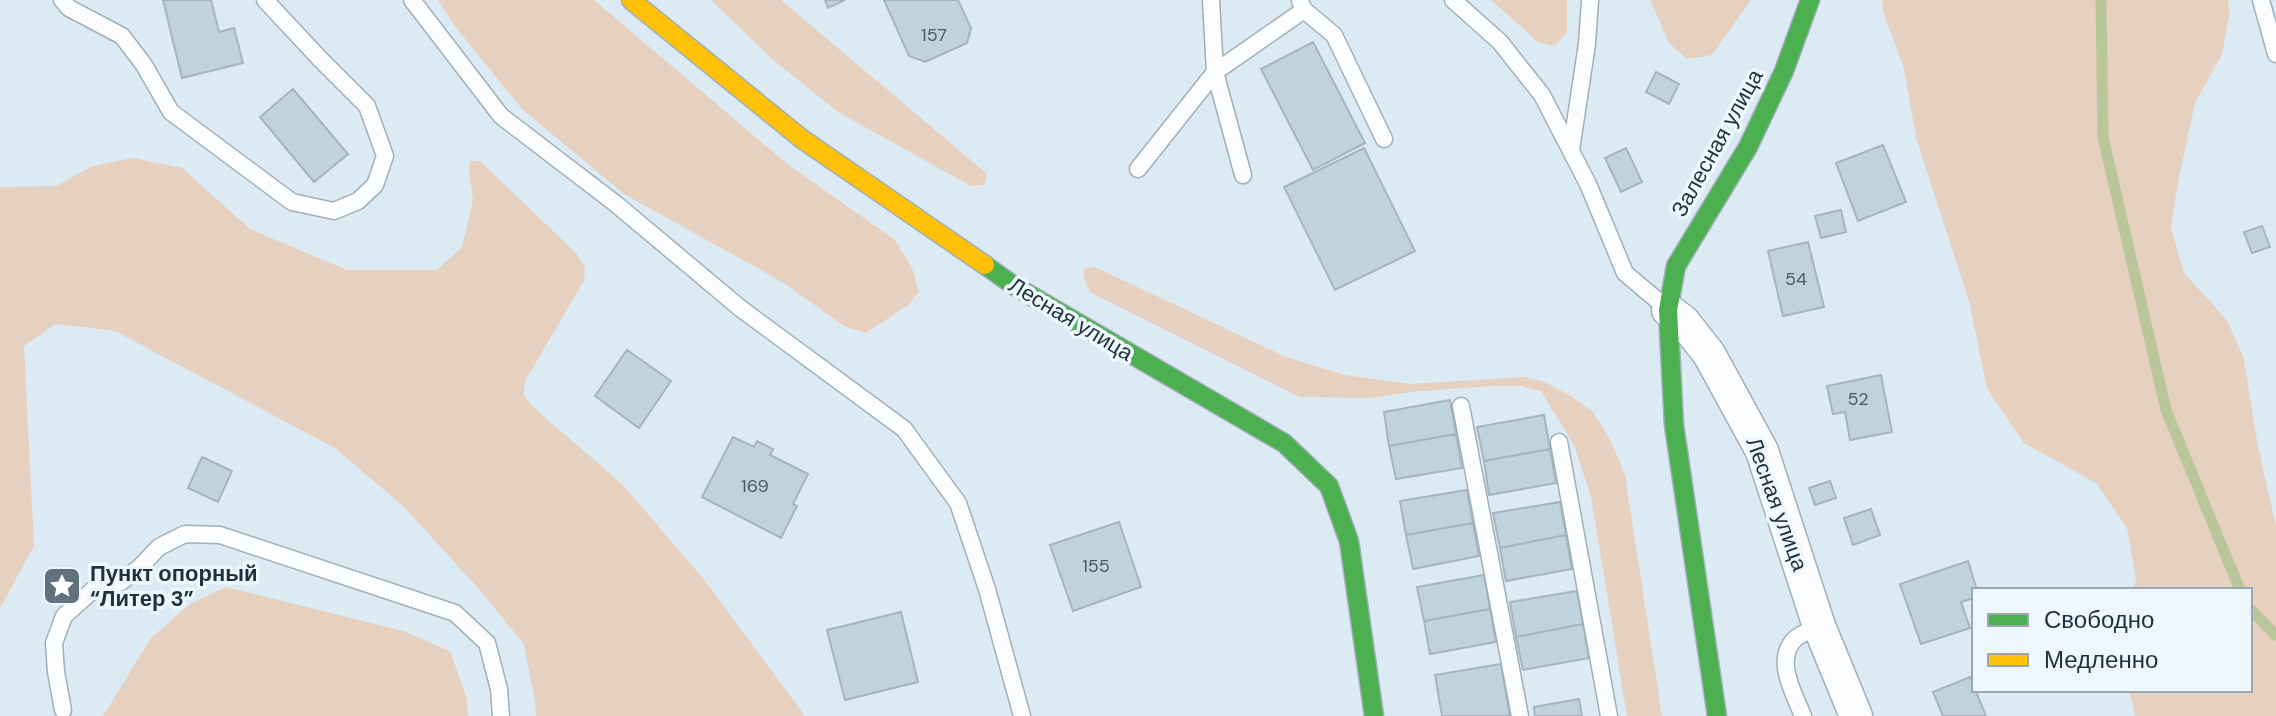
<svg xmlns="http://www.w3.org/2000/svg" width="2276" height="716" font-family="'DM Sans',sans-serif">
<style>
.green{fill:#e6d0c0}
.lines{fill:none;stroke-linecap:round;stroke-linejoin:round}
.stream{stroke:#b9c699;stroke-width:11}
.building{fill:#bfd3df;stroke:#a5b4bd;stroke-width:2}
.lane-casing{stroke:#a0afb8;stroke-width:19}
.street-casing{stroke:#a0afb8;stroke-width:35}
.fast-casing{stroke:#a0afb8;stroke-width:21}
.slow-casing{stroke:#a0afb8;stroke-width:21}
.lane{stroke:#fafcfd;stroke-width:16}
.street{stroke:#fafcfd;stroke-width:32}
.fast{stroke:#4caf50;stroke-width:18}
.slow{stroke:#ffc107;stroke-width:18}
.labels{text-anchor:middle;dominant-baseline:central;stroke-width:7;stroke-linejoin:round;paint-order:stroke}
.number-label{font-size:18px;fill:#485a66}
.street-label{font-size:22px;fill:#1f313c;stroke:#eef7fd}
.poi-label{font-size:22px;font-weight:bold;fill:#1f313c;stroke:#eef7fd;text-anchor:start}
</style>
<rect width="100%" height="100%" fill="#dceaf4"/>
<path class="green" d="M438,0H594L786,163L895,240L912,268L919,292L908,305L866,333L844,326L784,283L624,194L522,109L454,25Z
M711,0H781L986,173V181L983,185L971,186L838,112L771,58Z
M1491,0H1567V32L1555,46L1539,43Z
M1650,0H1751L1712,55L1687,59L1669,43Z
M1882,0H2228L2230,12L2222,54L2195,103L2177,187L2171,228L2184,273L2227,320L2244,359L2258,447L2276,526V716H2135L2129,690H2250V590H2134L2136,580L2127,528L2096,483L2024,443L1987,389L1969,301L1917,141L1903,65L1883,12Z
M132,158L182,168L250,229L347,270H437L462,247L473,200L469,173L470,161H480L576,253L585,267L584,281L525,381L524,395L532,406L623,485L706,582L805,716H536L535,702L524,644L479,589L404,507L335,448L115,331L56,324L24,346L34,546L0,608V187L56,186L93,166Z
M1095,267L1286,357L1345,375L1410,384L1523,377L1543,381L1571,396L1593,412L1610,439L1625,475L1662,716H1627L1591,497L1574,445L1541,391L1520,386H1492L1410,392L1370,398L1300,397L1090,292L1084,278V269Z
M226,587L403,631L450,651L467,699L468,716H103L151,638L190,604Z"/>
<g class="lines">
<path class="stream" d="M2101,0L2103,137L2166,410L2240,590
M2250,609L2276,635"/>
</g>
<path class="building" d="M163,0H211L219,32L234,28L243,63L182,78Z
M825,0H845L828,8Z
M884,0H958L971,28L967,43L925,62L909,56Z
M1313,42L1365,143L1313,170L1261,69Z
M1656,72L1679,84L1669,104L1646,92Z
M293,89L348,154L314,182L260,117Z
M1883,145L1906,202L1858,221L1836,163Z
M1364,148L1415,251L1335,290L1284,187Z
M1626,148L1642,182L1621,192L1605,158Z
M1841,210L1846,232L1821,238L1815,216Z
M2262,226L2270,247L2252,253L2244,232Z
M1808,242L1824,307L1783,316L1768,251Z
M627,350L671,381L639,428L595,396Z
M1881,375L1892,432L1850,440L1845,412L1833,414L1827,386Z
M1450,400L1456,434L1389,446L1384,412Z
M1544,415L1550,449L1484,461L1477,427Z
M1456,434L1462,468L1396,479L1389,446Z
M733,437L754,447L757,441L773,449L770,455L808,474L793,504L797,506L781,538L702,497Z
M1550,449L1556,483L1489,495L1484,461Z
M202,457L232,471L218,502L188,488Z
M1830,481L1836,498L1815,505L1809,488Z
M1467,490L1473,523L1406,535L1400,501Z
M1560,502L1566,535L1500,548L1493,513Z
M1871,509L1880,535L1853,545L1844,518Z
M1119,522L1141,587L1073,611L1050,545Z
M1473,523L1479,556L1413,569L1406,535Z
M1566,535L1572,569L1506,581L1500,548Z
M1968,561L1977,590H1974V598L1961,602L1970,628L1921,644L1900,584Z
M1484,575L1490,609L1424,621L1417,587Z
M1577,591L1583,624L1516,637L1510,602Z
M1490,609L1496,642L1430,654L1424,621Z
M901,612L918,682L845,700L827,630Z
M1583,624L1589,658L1523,670L1516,637Z
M1501,664L1510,716H1442L1435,675Z
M1970,677L1986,716H1943L1933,692Z
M1579,699L1582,716H1535L1534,707Z"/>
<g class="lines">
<g class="lane-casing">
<path id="lane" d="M62,0L69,8L122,36L144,65L171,112L292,202L334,211L358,201L375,185L385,156L367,106L321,60L265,0
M412,0L501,116L616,204L740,308L904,429L958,503L987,589L1022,716
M1211,0L1215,72L1243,175
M1453,0L1500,42L1542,95L1588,184L1625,273L1664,306
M2261,0L2276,54
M1300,1L1304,10L1334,35L1384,139
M1571,150L1587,44L1590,0
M1138,169L1215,72L1304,10
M1461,406L1520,716
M1559,442L1609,716
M63,710L56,672L54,643L64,616L94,589L121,582L140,567L159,547L185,534L220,535L455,613L487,643L499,689L501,716
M1803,716C1794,693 1773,659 1796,638C1802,633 1812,630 1819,626"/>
</g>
<g class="street-casing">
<path id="street" d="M1668,310L1683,321L1709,354L1762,451L1819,626L1856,716"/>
</g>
<g class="fast-casing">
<path id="fast" d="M985,265L1013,285L1284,443L1329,486L1349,541L1374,716
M1717,716L1674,425L1668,310L1676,266L1748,147L1784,71L1810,0"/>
</g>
<g class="slow-casing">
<path id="slow" d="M631,0L802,139L985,265"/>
</g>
<use href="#lane" class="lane"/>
<use href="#street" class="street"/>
<use href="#fast" class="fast"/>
<use href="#slow" class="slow"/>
</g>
<defs>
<g id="sight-square" transform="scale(2)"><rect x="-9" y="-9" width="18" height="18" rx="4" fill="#61727c" stroke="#eef7fd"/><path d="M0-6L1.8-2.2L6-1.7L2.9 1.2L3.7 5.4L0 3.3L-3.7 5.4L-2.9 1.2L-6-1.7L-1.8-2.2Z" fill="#fff"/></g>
</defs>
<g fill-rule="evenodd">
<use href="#sight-square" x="62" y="586"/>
</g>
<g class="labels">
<g class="number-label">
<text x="934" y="35">157</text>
<text x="1796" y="279">54</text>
<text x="1858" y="399">52</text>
<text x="755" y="486">169</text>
<text x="1096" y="566">155</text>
</g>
<g class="street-label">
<text transform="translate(1717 143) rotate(-61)">Залесная улица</text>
<text transform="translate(1071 319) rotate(31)">Лесная улица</text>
<text transform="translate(1777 504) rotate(70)">Лесная улица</text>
</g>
<g class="poi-label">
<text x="90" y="573">Пункт опорный<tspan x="90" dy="25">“Литер 3”</tspan></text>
</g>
</g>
<rect x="1972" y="588" width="280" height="104" fill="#eef7fd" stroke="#9ba8b0" stroke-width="2"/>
<rect x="1988" y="614" width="40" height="12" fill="#4caf50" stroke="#9ba8b0" stroke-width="2"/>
<text x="2044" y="628" font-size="24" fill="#1f313c">Свободно</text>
<rect x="1988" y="654" width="40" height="12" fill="#ffc107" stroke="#9ba8b0" stroke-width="2"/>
<text x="2044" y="668" font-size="24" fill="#1f313c">Медленно</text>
</svg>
